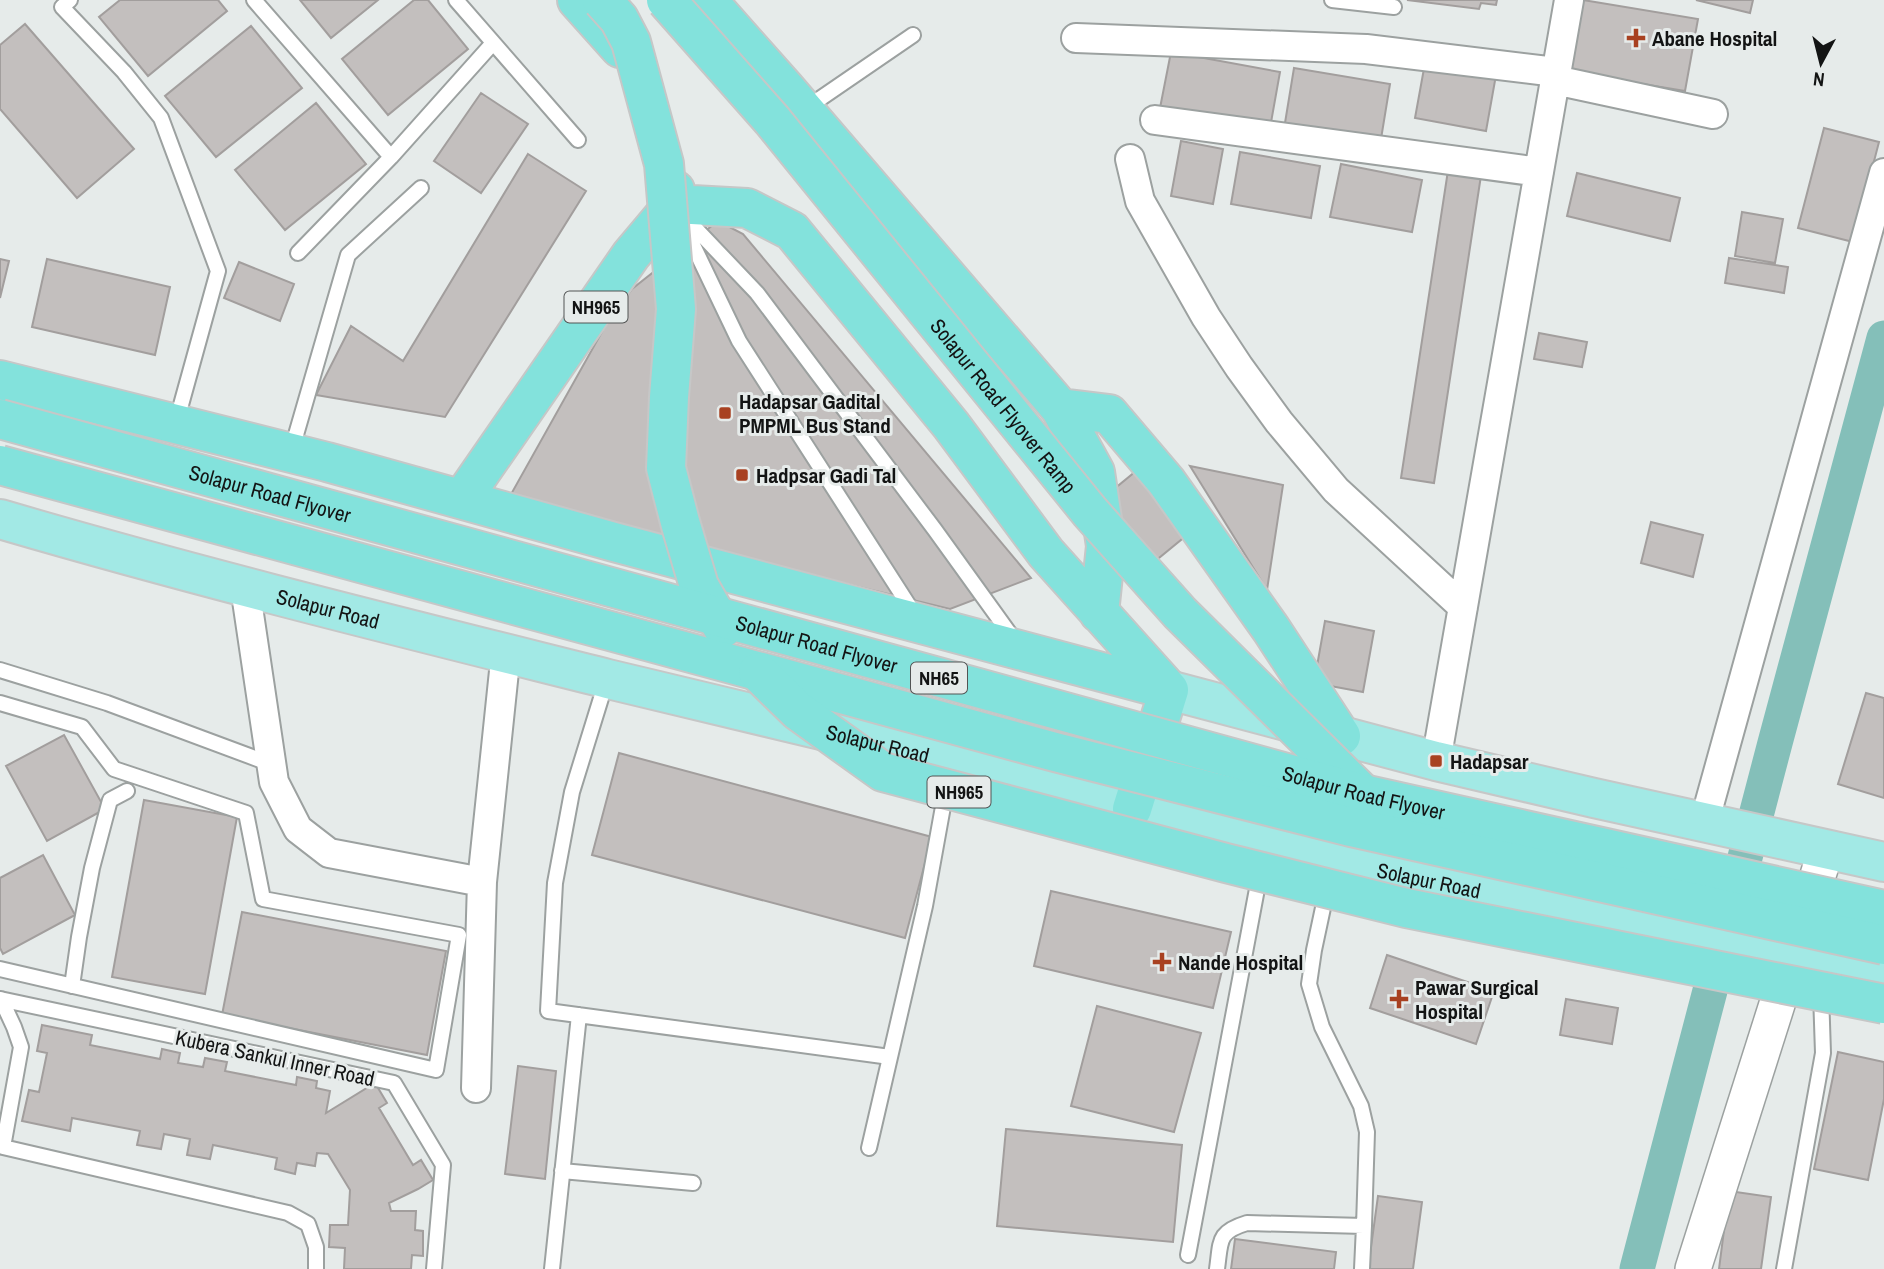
<svg xmlns="http://www.w3.org/2000/svg" width="1884" height="1269" font-family="'Archivo Narrow',sans-serif">
<style>
.lines{fill:none;stroke-linecap:round;stroke-linejoin:round}
.canal{stroke:#84bfb9;stroke-width:35}
.building{fill:#c3bfbe;stroke:#a29e9d;stroke-width:2}
.service-casing{stroke:#9ca1a0;stroke-width:18}
.minor-casing{stroke:#9ca1a0;stroke-width:32}
.tertiary-casing{stroke:#9ca1a0;stroke-width:38}
.primary-casing{stroke:#c6c7c7;stroke-width:42}
.trunk-casing{stroke:#c6c7c7;stroke-width:42}
.service{stroke:#fff;stroke-width:14}
.minor{stroke:#fff;stroke-width:28}
.tertiary{stroke:#fff;stroke-width:35}
.primary{stroke:#a2e9e5;stroke-width:38}
.trunk{stroke:#83e2dc;stroke-width:38}
.trunk-bridge-casing{stroke:#c6c7c7;stroke-width:42;stroke-linecap:butt}
.trunk-bridge{stroke:#83e2dc;stroke-width:38}
.poi-dot{fill:#a84121;stroke:#e6ebea;stroke-width:2.5}
.labels{text-anchor:middle;dominant-baseline:central;stroke-width:6;stroke-linejoin:round;paint-order:stroke}
.shield{fill:#e6ebea;stroke:#525454;stroke-width:2}
.shield-label{font-size:19px;font-weight:bold;fill:#131414}
.poi-label{font-size:21px;font-weight:bold;fill:#131414;stroke:#e6ebea;text-anchor:start}
.street-label{font-size:21px;fill:#131414;stroke:#e6ebea}
</style>
<rect width="100%" height="100%" fill="#e6ebea"/>
<g class="lines">
<path class="canal" d="M1637,1269L1775,743L1884,338"/>
</g>
<path class="building" d="M120,0H218L227,11L148,76L99,17Z
M300,0H378L331,38Z
M414,0H428L468,49L388,115L342,59Z
M1407,0H1497L1496,5L1481,3L1479,9Z
M1583,0L1698,19L1685,91L1570,72Z
M1696,0H1753L1750,13Z
M25,24L134,149L77,198L0,109V45Z
M251,26L302,88L216,157L165,96Z
M1171,52L1280,72L1270,128L1160,108Z
M1425,63L1496,75L1486,131L1415,118Z
M1294,68L1390,84L1380,145L1284,129Z
M481,93L528,124L481,193L434,161Z
M316,103L366,164L285,230L235,170Z
M1824,128L1879,142L1853,242L1798,228Z
M1181,141L1223,149L1213,204L1171,196Z
M1240,152L1320,166L1311,218L1231,204Z
M528,154L586,191L445,417L316,395L351,326L403,361Z
M1341,164L1422,180L1412,232L1330,217Z
M1449,164L1482,169L1434,483L1401,478Z
M1577,173L1680,198L1670,241L1567,216Z
M1742,212L1783,219L1775,263L1735,256Z
M718,221L743,234L1031,578L950,609L789,570L510,496L603,330L632,289Z
M1729,258L1788,267L1784,293L1725,283Z
M0,259L9,261L0,298Z
M47,259L170,287L155,355L32,327Z
M239,262L294,284L280,321L224,298Z
M1539,333L1587,342L1582,367L1534,359Z
M1190,466L1283,485L1267,590Z
M1141,467L1193,530L1154,562L1102,499Z
M1651,522L1703,535L1693,577L1641,563Z
M1325,621L1374,631L1363,692L1314,683Z
M1866,693L1884,698V798L1838,784Z
M64,735L105,809L47,841L6,766Z
M619,753L932,837L905,938L592,855Z
M144,800L237,817L205,994L112,977Z
M43,855L75,915L3,954L0,948V878Z
M1051,891L1231,932L1213,1008L1034,966Z
M242,912L446,951L427,1055L222,1015Z
M1387,955L1494,991L1476,1044L1370,1008Z
M1566,999L1618,1008L1612,1044L1560,1035Z
M1097,1006L1201,1033L1174,1132L1071,1106Z
M42,1025L92,1035L90,1045L160,1059L162,1049L180,1053L178,1063L203,1067L205,1058L227,1062L225,1071L296,1085L297,1077L317,1081L316,1088L330,1091L326,1113L375,1083L387,1103L379,1108L413,1165L421,1160L433,1180L418,1189L389,1203L391,1211H416L415,1230L423,1231V1256L412,1255L411,1269H344L345,1248L329,1247L330,1225H348L350,1190L328,1154L317,1153L315,1166L297,1163L295,1174L275,1169L277,1158L213,1145L210,1159L187,1155L190,1139L164,1134L161,1149L137,1145L140,1131L72,1118L70,1131L22,1121L29,1090L39,1092L47,1053L37,1051Z
M1838,1052L1884,1062V1099L1868,1180L1814,1169Z
M518,1066L556,1071L545,1179L505,1174Z
M1006,1129L1182,1145L1173,1242L997,1226Z
M1729,1191L1771,1197L1761,1269H1719Z
M1378,1196L1422,1202L1413,1269H1368Z
M1235,1239L1336,1252L1334,1269H1231Z"/>
<g class="lines">
<g class="service-casing">
<path id="service" d="M70,0L62,7L124,72L161,118L218,271L176,423
M254,0L391,157
M456,0L578,140
M1332,0L1394,7
M805,109L913,35
M679,211L757,293L935,530L1015,641
M681,220L739,341L915,615
M298,253L391,157L493,43
M291,452L348,255L421,188
M0,670L107,703L271,764
M606,682L572,792L555,883L548,1011L890,1057
M0,703L82,727L114,769L246,813L263,899L459,935L436,1070L0,969
M72,986L79,937L92,868L110,800L127,791
M0,999L394,1083L443,1165L434,1269
M1,999L14,1027L21,1047L3,1147L288,1213L308,1224L316,1247V1269
M869,1148L925,906L946,790
M562,1171L693,1183
M1188,1255L1260,873
M552,1269L579,1015
M1217,1269C1221,1241 1217,1232 1247,1223L1364,1226L1367,1132L1361,1106L1322,1027L1309,984L1314,950L1327,889
M1362,1269L1364,1226
M1784,1269L1823,1053L1821,993"/>
</g>
<g class="minor-casing">
<path id="minor" d="M1076,38L1366,49L1556,72
M1555,80L1713,114
M1155,120L1539,172
M1130,159L1140,201L1206,317L1239,367L1279,422L1336,490L1463,607
M245,587L274,782L298,829L329,853L482,882
M1436,761L1569,0
M1704,823L1884,173
M476,1088L482,882L506,652"/>
</g>
<g class="tertiary-casing">
<path id="tertiary" d="M1693,1269L1826,850"/>
</g>
<g class="primary-casing">
<g id="primary">
<path id="s1" d="M0,519C201,578 405,628 608,679C722,707 837,733 951,761C1079,794 1205,829 1333,860L1762,950L1884,980"/>
<path d="M1169,690L1436,761L1594,798L1884,862"/>
</g>
</g>
<g class="trunk-casing">
<path id="trunk" d="M577,0L620,48
M707,0L785,88L1060,408L1095,472L1106,546L1099,613
M674,204L747,208L792,231L951,425L1046,553L1169,690
M0,380L327,462L614,542L1169,690
M1060,408L1109,414L1166,481L1271,629L1341,736
M462,499L631,255L674,204L675,190
M1132,809L1169,690"/>
</g>
<use href="#service" class="service"/>
<use href="#minor" class="minor"/>
<use href="#tertiary" class="tertiary"/>
<use href="#primary" class="primary"/>
<use href="#trunk" class="trunk"/>
<g class="trunk-bridge-casing">
<g id="trunk-bridge">
<path d="M602,0L619,19L631,42L664,164L676,309L669,397L666,468L680,522L699,586L723,628"/>
<path id="s2" d="M666,0L772,120L1090,512L1180,613L1361,792"/>
<path id="s3" d="M0,419L1363,794L1884,910"/>
<path d="M0,465L1055,752L1351,827L1884,945"/>
<path d="M758,672L798,711L883,772L1226,863L1406,908L1884,1004"/>
</g>
</g>
<use href="#trunk-bridge" class="trunk-bridge"/>
</g>
<g class="poi-dot">
<path d="M1632.5 27.5h7v7h7v7h-7v7h-7v-7h-7v-7h7z"/>
<rect x="718" y="406" width="14" height="14" rx="3.5"/>
<rect x="735" y="468" width="14" height="14" rx="3.5"/>
<rect x="1429" y="754" width="14" height="14" rx="3.5"/>
<path d="M1158.5 951.5h7v7h7v7h-7v7h-7v-7h-7v-7h7z"/>
<path d="M1395.5 988.5h7v7h7v7h-7v7h-7v-7h-7v-7h7z"/>
</g>
<g class="labels">
<g class="shield">
<rect x="564.5" y="291.5" width="63" height="31" rx="5"/>
<rect x="911" y="662.5" width="56" height="31" rx="5"/>
<rect x="927.5" y="776.5" width="63" height="31" rx="5"/>
</g>
<g class="shield-label">
<text x="596" y="307">NH965</text>
<text x="939" y="678">NH65</text>
<text x="959" y="792">NH965</text>
</g>
<g class="poi-label">
<text x="1652" y="38">Abane Hospital</text>
<text x="739" y="401">Hadapsar Gadital<tspan x="739" dy="24">PMPML Bus Stand</tspan></text>
<text x="756" y="475">Hadpsar Gadi Tal</text>
<text x="1450" y="761">Hadapsar</text>
<text x="1178" y="962">Nande Hospital</text>
<text x="1415" y="987">Pawar Surgical<tspan x="1415" dy="24">Hospital</tspan></text>
</g>
<g class="street-label">
<text stroke="none"><textPath href="#s2" startOffset="528">Solapur Road Flyover Ramp</textPath></text>
<text stroke="none"><textPath href="#s3" startOffset="280">Solapur Road Flyover</textPath></text>
<text stroke="none"><textPath href="#s1" startOffset="340">Solapur Road</textPath></text>
<text stroke="none"><textPath href="#s3" startOffset="847">Solapur Road Flyover</textPath></text>
<text stroke="none"><textPath href="#s1" startOffset="906">Solapur Road</textPath></text>
<text stroke="none"><textPath href="#s3" startOffset="1414">Solapur Road Flyover</textPath></text>
<text stroke="none"><textPath href="#s1" startOffset="1474">Solapur Road</textPath></text>
<text transform="translate(275 1058) rotate(12)">Kubera Sankul Inner Road</text>
</g>
</g>
<g transform="translate(1821 63) rotate(187)" stroke="#e6ebea" stroke-width="5" paint-order="stroke">
<path d="M0-5L12 26L0 18L-12 26Z" fill="#131414"/>
<text y="-10" font-size="19" font-weight="bold" text-anchor="middle" fill="#131414">N</text>
</g>
</svg>
